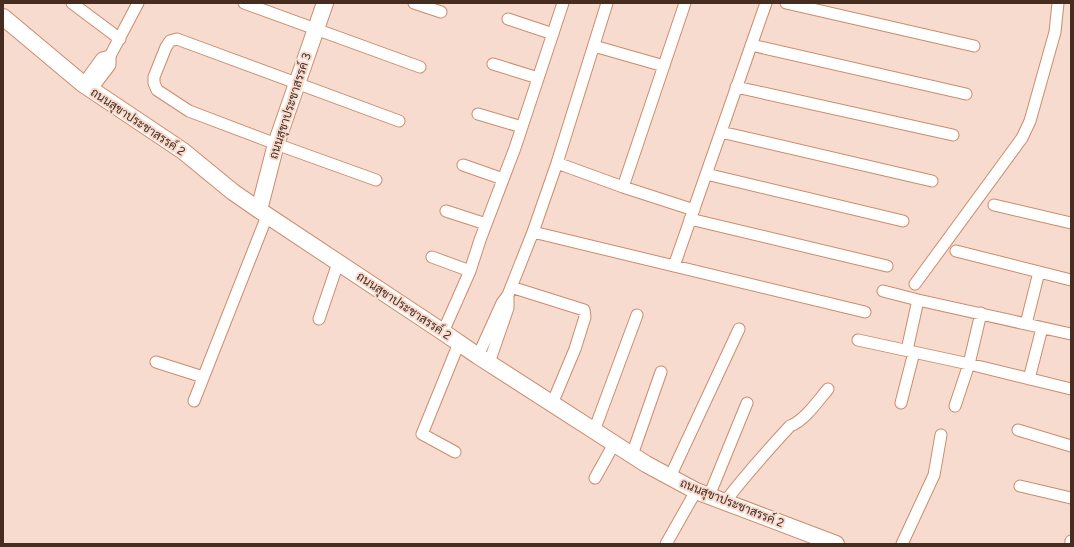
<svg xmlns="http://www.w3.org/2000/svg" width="1074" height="547" font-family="Figtree,Sarabun,sans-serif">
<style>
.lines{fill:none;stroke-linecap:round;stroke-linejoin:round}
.street-casing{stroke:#cc8c6c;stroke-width:13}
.secondary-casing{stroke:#cc8c6c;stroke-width:18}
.street{stroke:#fff;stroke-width:11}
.secondary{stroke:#fff;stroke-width:16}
.labels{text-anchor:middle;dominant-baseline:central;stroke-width:4;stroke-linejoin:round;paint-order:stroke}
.street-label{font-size:12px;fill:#472d20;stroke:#f7dbce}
</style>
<rect width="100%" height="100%" fill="#f7dbce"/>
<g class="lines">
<g class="street-casing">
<path id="street" d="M72,3L120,39
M244,3L420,67
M414,3L441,12
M786,3L974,46
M508,19L553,34
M751,45L966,94
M594,46L664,66
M493,64L538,78
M83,84L102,58L110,56
M736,87L953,135
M91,90L110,65V56L138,3
M478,114L522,127
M721,132L932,181
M557,163L623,187L694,210
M463,165L503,179
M706,174L903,221
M376,180L276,144L189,111L157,90L154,83V77L166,47L170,41L177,39L399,121
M623,187L685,3
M994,205L1071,223
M446,211L486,224
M690,219L887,266
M533,232L865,312
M956,251L1071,280
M432,257L470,271
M674,266L766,3
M915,284L1022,138L1030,121L1055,32L1058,3
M511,287L584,310L585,317L575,349L552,404
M883,291L918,300L1071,334
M319,319L338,263
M1026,324L1039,272
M443,332L470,271L480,240L515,148L563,3
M858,340L969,364L1071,389
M907,350L918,300
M478,356L502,303L508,295L533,232L557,163L607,3
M156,362L203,377
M489,363L508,308V295
M1029,379L1042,328
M194,401L267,216
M901,403L914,352
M955,406L969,364L981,313
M1018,430L1071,446
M594,431L637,315
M455,452L422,434L459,343
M632,455L661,372
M670,477L739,329
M595,478L614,444
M1020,486L1071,498
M709,496L747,403
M725,502C745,475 767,451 790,426C804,421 818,401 828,389
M666,544L696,491
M902,544L934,475L941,435
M1071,544V541"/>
</g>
<g class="secondary-casing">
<path id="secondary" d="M3,17L83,84L183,151L233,192L259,210L443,332L478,356L646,464L696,491L836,544
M259,210L276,144L325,3"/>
</g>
<use href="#street" class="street"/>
<use href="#secondary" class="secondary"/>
</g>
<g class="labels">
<g class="street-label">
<text transform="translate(290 106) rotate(-72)">ถนนสุขาประชาสรรค์ 3</text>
<text transform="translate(138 122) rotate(34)">ถนนสุขาประชาสรรค์ 2</text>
<text transform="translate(404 306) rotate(34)">ถนนสุขาประชาสรรค์ 2</text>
<text transform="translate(732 503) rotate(22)">ถนนสุขาประชาสรรค์ 2</text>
</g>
</g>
<rect width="1074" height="547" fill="none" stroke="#472d20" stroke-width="8"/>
</svg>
